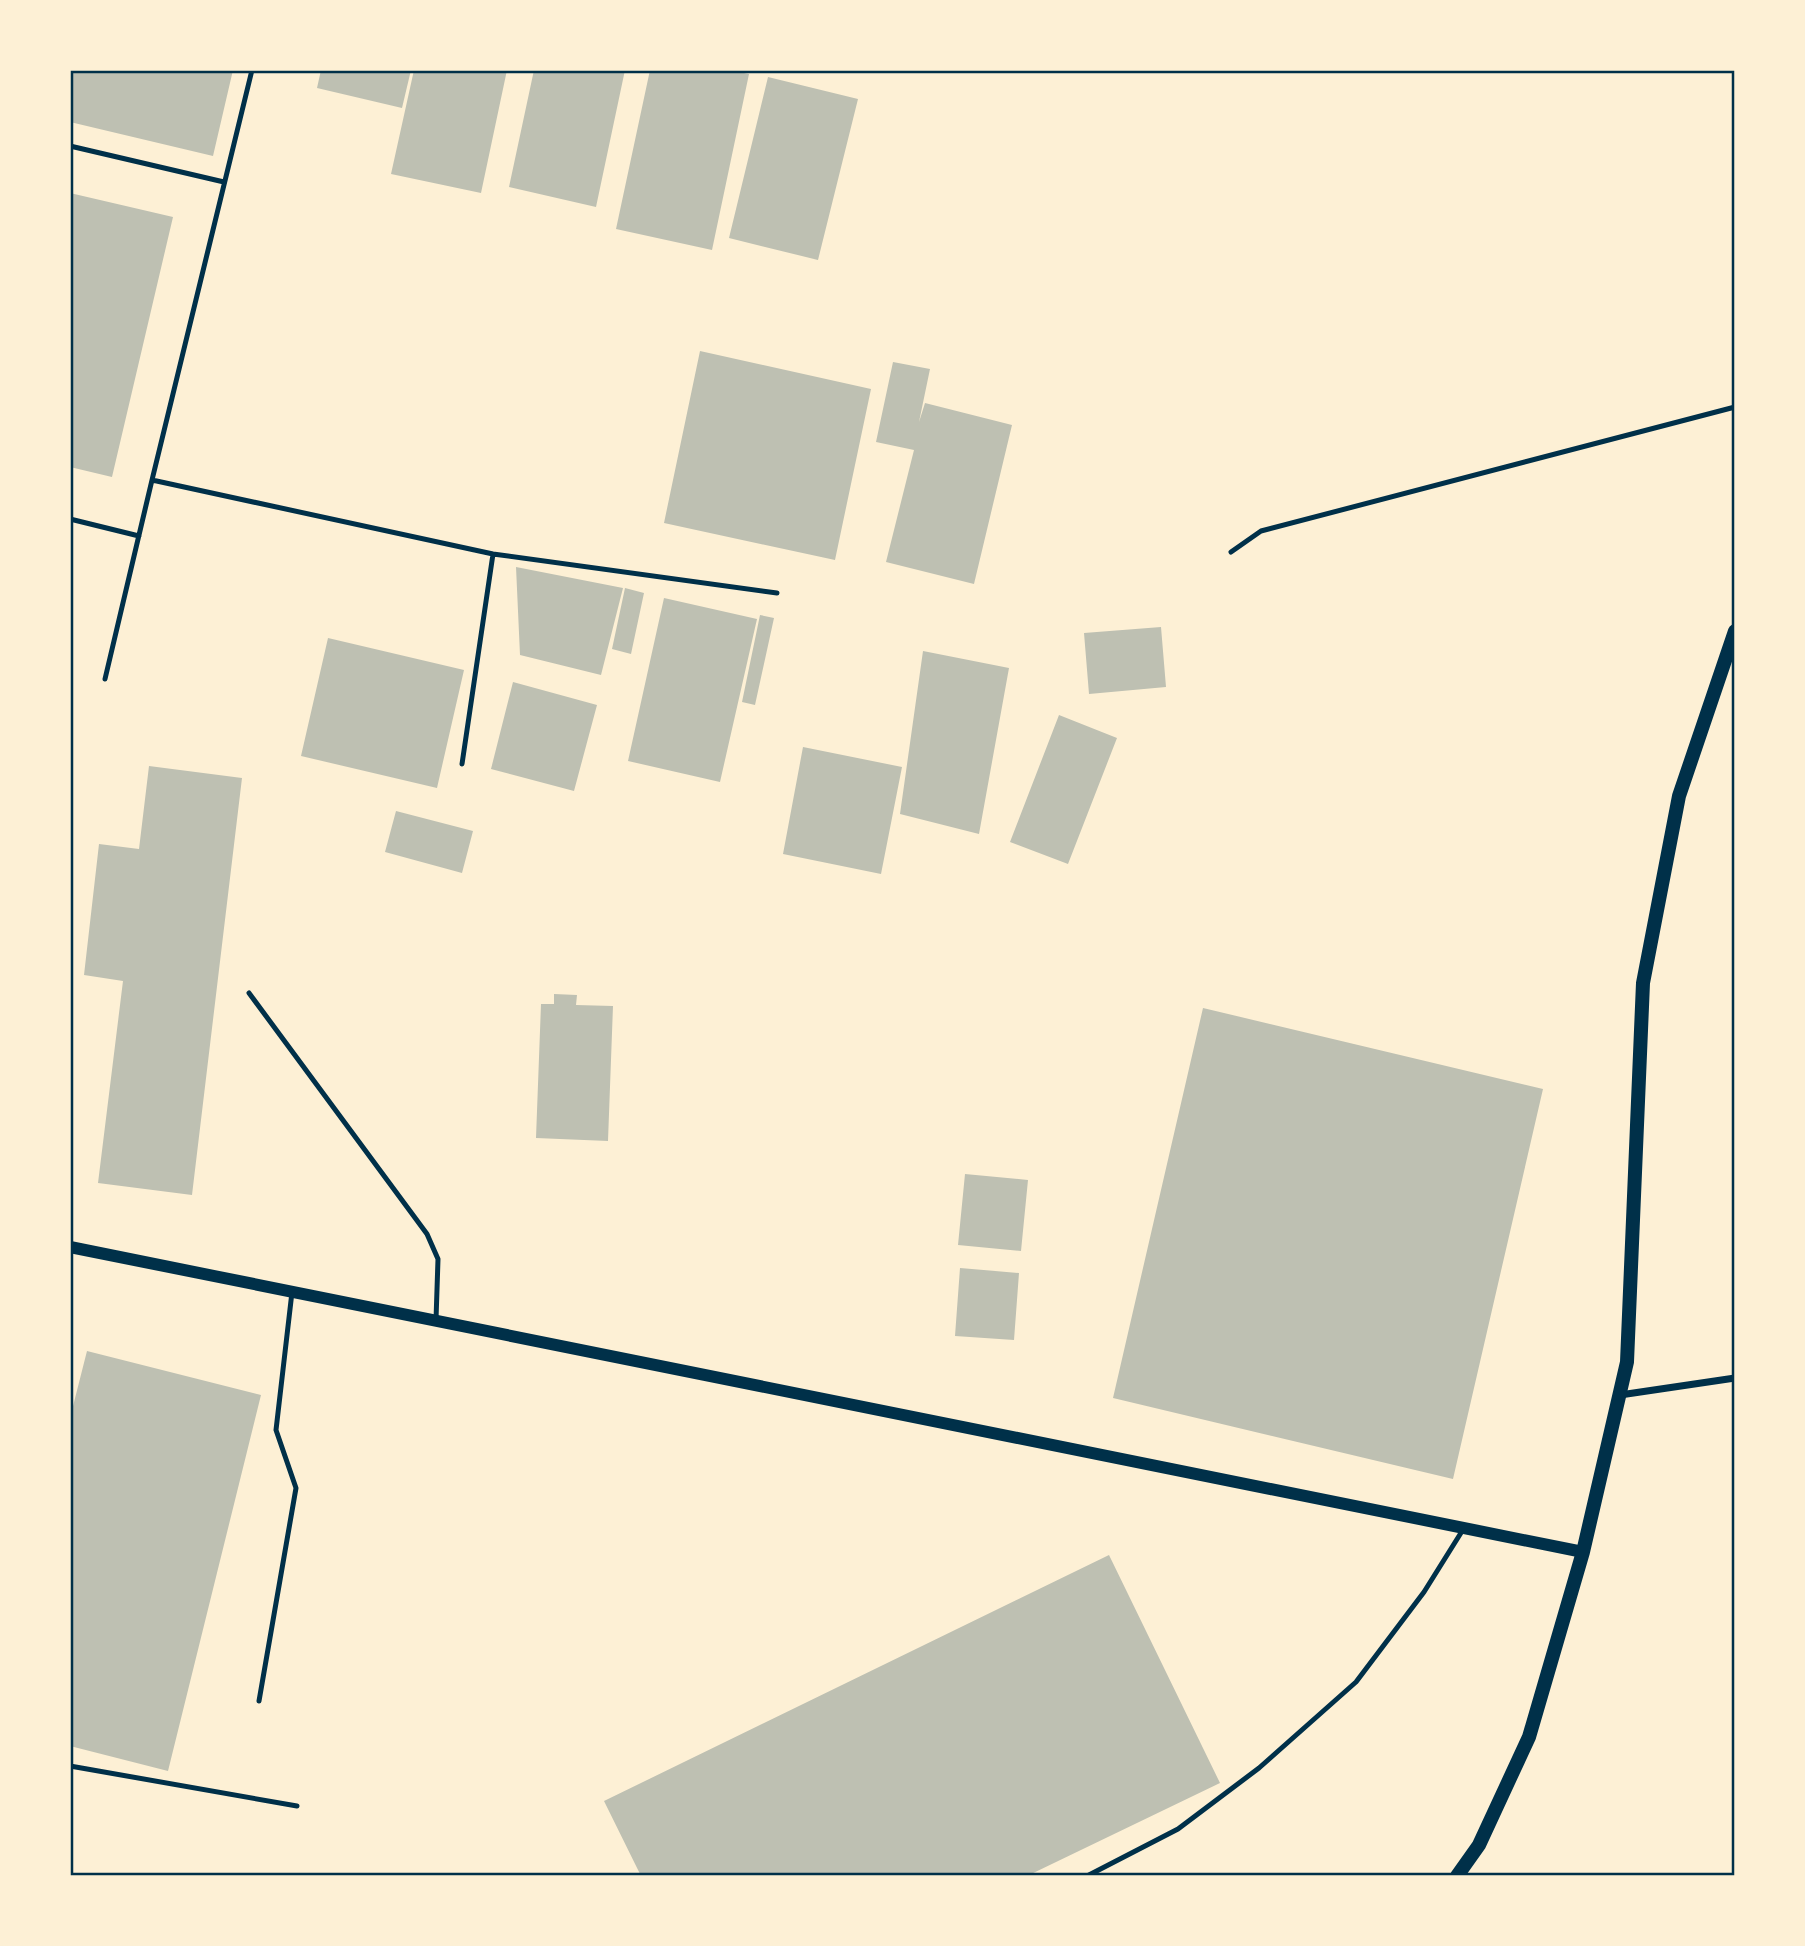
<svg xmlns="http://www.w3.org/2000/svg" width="1805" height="1946" font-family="'DM Sans',sans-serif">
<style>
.building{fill:#bec0b2}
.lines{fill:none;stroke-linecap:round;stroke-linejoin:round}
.service{stroke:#003049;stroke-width:5}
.minor{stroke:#003049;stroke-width:7}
.tertiary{stroke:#003049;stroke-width:12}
.secondary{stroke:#003049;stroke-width:14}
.neatline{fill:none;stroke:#003049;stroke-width:2.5}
</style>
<rect width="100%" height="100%" fill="#fdf0d5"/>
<path class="building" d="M70,70H233L213,156L70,122Z
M321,70H411L402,108L317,88Z
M414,70H507L481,193L391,174Z
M534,70H625L596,207L509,187Z
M650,70H729L749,74L712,250L616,229Z
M768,77L858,99L818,260L729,238Z
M70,193L173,217L112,477L70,467Z
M700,351L871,389L835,560L664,523Z
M893,362L930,369L919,422L925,403L1012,425L974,584L886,562L914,450L876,442Z
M516,567L623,588L601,675L520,655Z
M625,588L644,593L631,654L612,649Z
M664,598L757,619L720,782L628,761Z
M760,615L774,618L755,705L742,702Z
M1161,627L1166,687L1089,694L1084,633Z
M328,638L464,670L437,788L301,756Z
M923,651L1009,668L979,834L900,814Z
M513,682L597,705L574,791L491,769Z
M1059,715L1117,738L1068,864L1010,842Z
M803,747L902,767L881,874L783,854Z
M149,766L242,778L192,1195L98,1183L123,981L84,975L99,844L139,849Z
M396,811L473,831L462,873L385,852Z
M554,994L577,995L576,1005L613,1006L608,1141L536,1138L541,1004H554Z
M1203,1008L1543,1089L1453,1479L1113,1398Z
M965,1174L1028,1180L1021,1251L958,1245Z
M960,1268L1019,1273L1014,1340L955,1336Z
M87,1351L261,1395L168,1771L70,1746V1418Z
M1109,1555L1220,1783L1027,1876H641L604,1801Z"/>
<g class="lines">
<path class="service" d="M70,146L224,182
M152,480L252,70
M70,519L139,536
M1231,552L1261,531L1735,407
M105,679L152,480L493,554L777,593
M462,764L493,554
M249,993L427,1234L438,1259L436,1320
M259,1701L296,1488L276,1430L292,1292
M70,1766L297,1806
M1087,1876L1178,1829L1259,1768L1356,1682L1424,1592L1464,1528"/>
<path class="minor" d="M1620,1395L1735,1378"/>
<path class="tertiary" d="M70,1247L1583,1552"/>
<path class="secondary" d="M1457,1876L1479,1845L1529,1737L1583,1552L1627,1362L1643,983L1679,796L1735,631"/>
</g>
<rect width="1805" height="1946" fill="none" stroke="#fdf0d5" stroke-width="144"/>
<rect x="72" y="72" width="1661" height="1802" class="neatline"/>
</svg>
